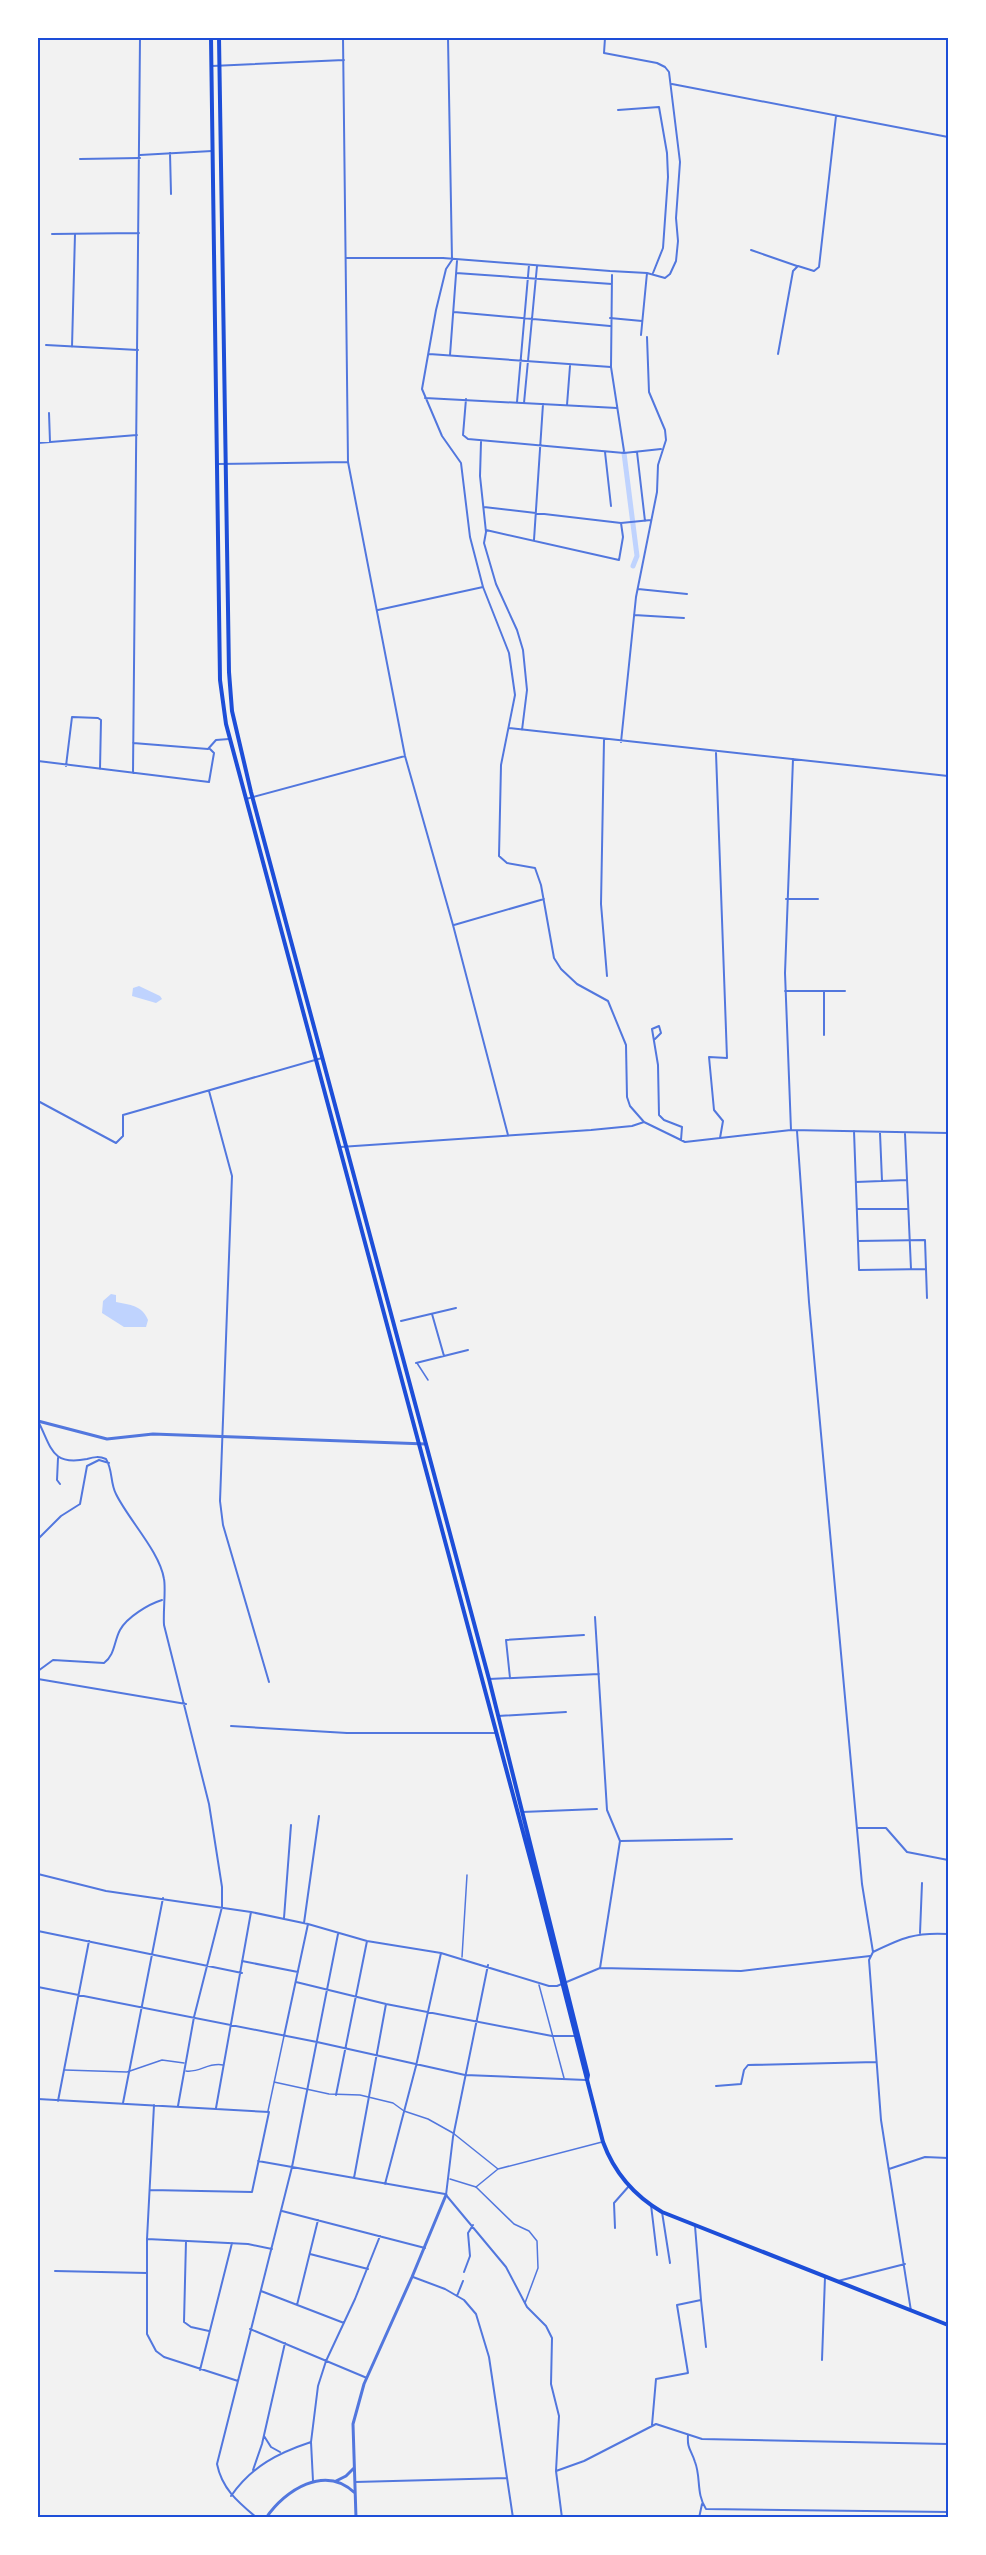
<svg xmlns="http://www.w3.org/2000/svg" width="986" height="2555" font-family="'Space Grotesk',sans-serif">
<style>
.water{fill:#bfd3fe}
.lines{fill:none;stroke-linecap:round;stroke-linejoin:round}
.canal{stroke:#bfd3fe;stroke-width:5}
.service{stroke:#5277de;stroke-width:1.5}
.pedestrian{stroke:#5277de;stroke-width:1.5}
.minor{stroke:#5277de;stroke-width:2}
.tertiary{stroke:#5277de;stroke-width:3}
.primary{stroke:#1d4ed8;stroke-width:4}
.neatline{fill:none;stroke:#1d4ed8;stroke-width:2}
</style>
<rect width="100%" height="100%" fill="#f2f2f2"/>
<path class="water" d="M139,986L160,996L162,999L156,1003L132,996L133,988Z
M111,1294L116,1295V1302C130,1305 142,1305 148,1320L146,1327H124L102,1313L103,1301Z"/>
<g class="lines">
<path class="canal" d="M624,453L637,556L633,566"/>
<path class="service" d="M417,1363L428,1380
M462,1957L467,1875
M450,2179L476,2187L514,2224L529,2231L537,2241L538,2268L525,2303"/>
<path class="pedestrian" d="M539,1985L564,2078
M65,2070L127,2072L162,2060L184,2063
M186,2071C200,2073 208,2062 223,2065
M274,2082L329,2094L360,2095L393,2103L404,2111L428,2119L453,2133L498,2169
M268,2111L284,2036
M476,2187L498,2169L602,2142"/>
<path class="minor" d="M343,38L348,462L405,756L453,925L508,1135
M448,38L452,260L446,269L436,310L422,389L442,436L461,463L470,537L483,587L509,653L515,695L501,765L499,856L507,863L535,868L541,885L554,958L561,969L577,984L608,1001L626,1045L627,1097L630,1106L644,1122L685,1142L791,1130L948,1133
M212,66L344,60
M672,84L948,137
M618,110L659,107L667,153L668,177L663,248L653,273
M170,153L171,194
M140,155L212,151
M80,159L140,158
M52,234L139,233
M751,250L797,266
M347,258H443L610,271L647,273L665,278L670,274L676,261L678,241L676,218L680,162L669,72L665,67L657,63L604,53L605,38
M456,273L612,284
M612,275L611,367L624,451
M454,312L610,326
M610,318L642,321
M641,335L647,273
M46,345L138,350
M72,347L75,234
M429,354L611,367
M778,354L793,271L798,266L814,271L819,267L836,116
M450,355L457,261
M425,398L617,408
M466,399L463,435L468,439L624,453L661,449
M517,402L529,265
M524,403L537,266
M567,405L570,366
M49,413L50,442
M481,442L480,476L486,532L484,543L496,584L517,630L523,650L527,690L522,730
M38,443L137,435
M605,452L611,506
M637,452L645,521
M217,464L348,462
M484,507L621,523L651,520
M486,530L619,560L623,537L621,523
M534,540L543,404
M638,589L687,594
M378,610L483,587
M634,615L684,618
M509,728L948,776
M604,740L601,904L607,976
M621,742L636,597L657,492L658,465L666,440L665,430L649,392L647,337
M133,743L208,749L216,740L229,739
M716,753L727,1058L709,1057L714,1110L723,1121L720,1138
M38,761L209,782L214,753L210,749
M66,766L72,717L98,718L101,720L100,769
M133,773L140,38
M246,799L405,756
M786,899H818
M454,925L544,899
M785,991H845
M824,991V1035
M655,1039L661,1033L659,1026L652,1029L658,1065L659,1115L664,1120L682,1127L681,1140
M209,1091L232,1176L220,1501L223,1525L269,1682
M38,1101L116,1143L123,1136V1115L322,1058
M791,1130L785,973L793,759
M797,1131L809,1302L862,1884L873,1952L869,1960L881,2120L911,2311
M854,1131L859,1270L926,1269
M880,1133L882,1181
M905,1134L911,1269
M340,1147L591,1130L632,1126L644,1122
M856,1182L907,1180
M857,1209H908
M858,1241L925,1240L927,1298
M432,1314L444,1356
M401,1321L456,1308
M416,1363L468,1350
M38,1421C52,1448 51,1466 87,1459C94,1457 99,1456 106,1459C113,1470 110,1483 116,1494C128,1519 160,1552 164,1579C166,1589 163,1611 164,1625L209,1804L222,1887V1907L194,2017L178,2106
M58,1458L57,1480L60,1484
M38,1539L61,1516L80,1504L87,1466L99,1460L109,1463
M595,1617L607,1810L620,1841L600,1968
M38,1671L53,1660L104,1663C115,1655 114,1641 120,1630C127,1617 149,1604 162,1600
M510,1678L506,1640L584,1635
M38,1679L186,1704
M489,1679L599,1674
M498,1716L566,1712
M231,1726L347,1733H495
M522,1812L597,1809
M858,1828H886L907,1852L948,1860
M620,1841L732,1839
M38,1874L106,1891L251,1912L308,1924L367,1941L441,1953L549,1986H557L600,1968L741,1971L870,1956
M284,1918L291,1825
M304,1923L319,1816
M38,1931L242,1973
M920,1933L922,1883
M873,1952C902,1938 915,1932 948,1934
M242,1961L298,1972
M296,1982L386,2004L552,2036H575
M38,1987L317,2042L465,2075L586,2080
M284,2036L308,1924
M716,2086L741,2084L744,2070L748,2065L876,2062
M336,2095L367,1941
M38,2099L269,2112L252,2192L150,2190
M58,2101L89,1941
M123,2103L163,1898
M154,2105L147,2239V2334L156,2351L164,2357L238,2381
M216,2108L251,1912
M258,2161L445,2194
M889,2169L925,2157L948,2158
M354,2178L386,2004
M385,2184L416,2066L441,1953
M446,2195L506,2267L527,2307L546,2326L552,2338L551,2384L559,2416L556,2471L562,2518
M446,2195L453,2137L488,1965
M651,2205L657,2255
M282,2211L425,2248
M662,2212L670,2263
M615,2228L614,2203L629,2186
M147,2239L248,2244L272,2249
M186,2241L184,2322L191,2327L209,2331
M310,2254L368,2269
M55,2271L147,2273
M464,2272L470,2256L468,2233L473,2225
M413,2277L445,2289L464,2300L476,2314L489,2357L513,2518
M838,2281L905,2264
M261,2291L344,2323
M457,2296L463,2281
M701,2300L706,2347
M297,2305L318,2220
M250,2329L367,2378
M822,2360L825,2277
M200,2370L232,2243
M652,2425L656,2379L688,2373L677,2305L701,2300L695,2226
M688,2435C687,2449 691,2449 695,2462C701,2477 696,2494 706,2509L948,2512
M264,2436L271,2447L280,2452
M253,2470L262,2444L285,2343
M556,2471L584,2461L656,2424L702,2439L948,2444
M313,2481L311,2442L318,2386L326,2361L355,2299L380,2236
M355,2482L507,2478
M231,2496C252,2466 278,2453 311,2442
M257,2518C238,2502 222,2489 217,2464L292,2167L338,1934
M699,2518L702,2504"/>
<path class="tertiary" d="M38,1421L107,1439L153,1434L426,1444
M336,2481L346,2476L354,2468
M266,2518C285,2490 325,2464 355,2493
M356,2518L353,2424L364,2384L412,2277L446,2195"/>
<path class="primary" d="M211,38L220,680L226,724L538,1888L603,2142C614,2172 633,2195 662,2212L948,2325
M219,38L229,672L232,711L251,792L489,1679L588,2075L587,2080"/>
</g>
<rect width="986" height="2555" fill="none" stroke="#ffffff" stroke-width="78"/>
<rect x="39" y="39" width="908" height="2477" class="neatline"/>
</svg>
